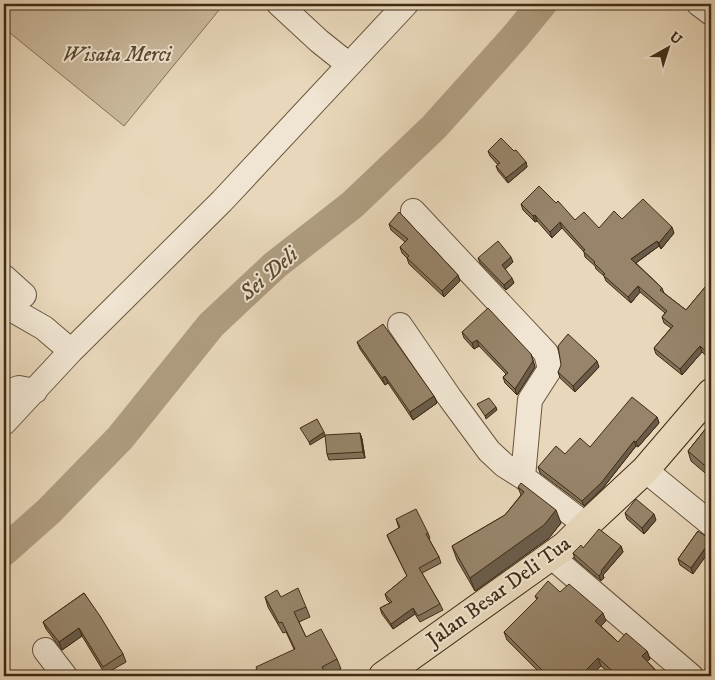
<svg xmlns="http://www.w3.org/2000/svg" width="715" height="680" font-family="'IM FELL DW Pica',serif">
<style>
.green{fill:#cbba9e;stroke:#857258}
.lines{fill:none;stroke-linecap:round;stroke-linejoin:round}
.river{stroke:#af9d81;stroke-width:30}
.minor-casing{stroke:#69563d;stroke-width:26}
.major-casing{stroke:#3f2b13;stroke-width:30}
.minor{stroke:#f0e5d2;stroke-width:24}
.major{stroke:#e8d7ba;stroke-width:28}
.wall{fill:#82725b;stroke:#3f2b13}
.shaded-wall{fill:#6a5c4a;stroke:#3f2b13}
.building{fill:#97846a;stroke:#3f2b13}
.labels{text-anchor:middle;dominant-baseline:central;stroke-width:4;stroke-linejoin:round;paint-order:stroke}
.park-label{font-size:21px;font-style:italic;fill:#5b482f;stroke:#f0e5d2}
.street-label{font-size:21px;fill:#3f2b13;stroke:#f0e5d2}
.water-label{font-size:22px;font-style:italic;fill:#5b482e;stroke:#f0e5d2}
</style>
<rect width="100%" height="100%" fill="#e8d7ba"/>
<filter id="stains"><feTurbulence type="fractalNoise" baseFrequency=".004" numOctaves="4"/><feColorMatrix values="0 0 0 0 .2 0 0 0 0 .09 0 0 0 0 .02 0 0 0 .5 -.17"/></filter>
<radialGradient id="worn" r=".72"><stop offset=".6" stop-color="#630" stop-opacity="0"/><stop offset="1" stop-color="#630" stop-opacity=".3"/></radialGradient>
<path class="green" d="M4,4H224L124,126L4,28Z"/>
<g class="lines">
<path class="river" d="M4,551L49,511L120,438L211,325L275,265L352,205L434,127L514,38L542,4"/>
<g class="minor-casing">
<path id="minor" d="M279,4L319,41L349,65
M699,4L711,13
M413,211L546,353L550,369L530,400L523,477
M4,277L24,295
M4,305L44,328L71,351
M400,325L450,398L489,451L504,465L523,477L586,525
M4,393L19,388L35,391
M4,423L71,351L222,201L406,4
M645,470L711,524
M552,557L691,676
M45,650L65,676"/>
</g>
<g class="major-casing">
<path id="major" d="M383,676L565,546L586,525L645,470L711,393"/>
</g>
<use href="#minor" class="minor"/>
<use href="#major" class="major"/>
</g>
<path class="wall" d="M488,151L526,162L527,167L508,183L498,171L496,166L498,165L490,156Z
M556,203L575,220L599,228L622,219L674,233L661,249L659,246L636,263L662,288L664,293L686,310L711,280V360L702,352L682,375L656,354L654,348L671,328L664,323L662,317L665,313L640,292L631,303L606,281L604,276L596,269L595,266L585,257L584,252L562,228L552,238L537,221L535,222L523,210L521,204Z
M401,214L458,275L460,281L444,297L409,264L407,258L402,253L400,247L405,242L391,230L389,224Z
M478,258L513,262L505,269L514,283L506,290L480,263Z
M462,332L531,354L535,367L517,395L505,383L503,377L506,374L479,346L474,349L464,338Z
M357,342L434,396L437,403L413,420L388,383L385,385L360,349Z
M599,367L575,392L560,378L558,372Z
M657,417L659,423L638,447L636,446L603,488L584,506L540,473L538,467L565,454L590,447Z
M711,422V478L691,461L688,451Z
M360,433L362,439L365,458L329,460L327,454Z
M518,487L561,523L549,538L475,591L457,560L452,546L505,515L521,495Z
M625,513L656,520L644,534L627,519Z
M396,519L428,533L430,538L429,539L439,557L441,563L422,573L440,604L443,610L420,622L415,614L393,629L382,614L380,608L390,603L387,600L385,594L407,576L389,540L387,535L399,528Z
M698,531L693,574L680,565L678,559Z
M621,546L623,552L603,575L604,578L601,581L575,559L573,553L583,548Z
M560,592L606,621L601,626L618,642L647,651L650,659L647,661L661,676H612L601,666L591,676H543L507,640L504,632L537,600L535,596Z
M84,593L123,654L126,662L105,674L82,636L62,650L46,629L43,622Z
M265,597L306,607L310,617L299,622L306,637L337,659L341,669L327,676L294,649L286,632L283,633L268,607Z"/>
<path class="shaded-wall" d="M526,162L527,167L508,183L506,178Z
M535,215L537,221L535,222L533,216Z
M560,222L562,228L552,238L550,232Z
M672,227L674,233L661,249L659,243Z
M657,241L659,246L633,265L631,259Z
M511,257L513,262L504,270L502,265Z
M458,275L460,281L444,297L442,291Z
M512,278L514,283L506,290L504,285Z
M638,286L640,292L631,303L628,297Z
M477,340L479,346L474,349L472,343Z
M700,346L702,352L682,375L680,369Z
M531,354L535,367L517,395L515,389Z
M597,361L599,367L575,392L573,386Z
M385,376L388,383L385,385L382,378Z
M434,396L437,403L413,420L410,412Z
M496,407L497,410L486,419L485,416Z
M657,417L659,423L638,447L636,442Z
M324,432L325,436L310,445L309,442Z
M360,433L362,439L365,458L363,452Z
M634,441L636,446L603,488L584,506L582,501Z
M556,510L561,523L549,538L475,591L470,578Z
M654,514L656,520L644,534L642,528Z
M711,540V549L693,574L691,568Z
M621,546L623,552L603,575L604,578L601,581L599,576L601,571Z
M413,608L415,614L393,629L391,624Z
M603,613L606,621L598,629L595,621Z
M79,628L82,636L62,650L59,642Z
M647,651L650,659L645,664L642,656Z
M598,658L601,666L591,676H580Z"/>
<path class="building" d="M501,138L514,151L516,150L526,162L506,178L496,166L500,163L488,151Z
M539,186L556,203L558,201L575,220L584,212L599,228L614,211L622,219L643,199L672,227L659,243L657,241L631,259L662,288L660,290L686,310L711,280V356L700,346L680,369L654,348L673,326L662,317L667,311L638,286L628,297L603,275L605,274L594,263L595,262L583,251L585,250L560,222L550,232L535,215L533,216L521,204Z
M399,212L401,214L458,275L442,291L407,258L409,256L400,247L408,239L389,224Z
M498,241L511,257L502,265L512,278L504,285L478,258Z
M488,308L531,354L533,361L515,389L503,377L508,373L477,340L472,343L462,332Z
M383,324L434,396L410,412L385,376L382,378L357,342Z
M568,334L597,361L573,386L558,372L561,365L558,346Z
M632,397L657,417L636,442L634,441L601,483L582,501L538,467L556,446L565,454L580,438L590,447Z
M489,398L496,407L485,416L477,404Z
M317,419L324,432L309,442L300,428Z
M711,422V471L688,451Z
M360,433L363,452L327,454L325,435Z
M521,483L556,510L544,525L470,578L452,546L505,515L524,492L518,487Z
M636,499L654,514L642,528L625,513Z
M416,509L428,533L426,534L439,557L419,568L440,604L418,616L413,608L391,624L380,608L392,602L385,594L407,576L387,535L400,527L396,519Z
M599,529L621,546L601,571L602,572L599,576L573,553L581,545L583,548Z
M698,531L711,540L691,568L678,559Z
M548,581L560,592L569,584L603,613L595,621L618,642L626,633L647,651L642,656L661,676H618L598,658L580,676H548L504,632L538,598L535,596Z
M298,588L306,607L294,612L306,637L321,629L337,659L322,667L327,676H246L257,669L256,667L295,649L282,622L279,623L265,597L277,590L281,597Z
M84,593L100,616L123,654L103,667L79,628L59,642L43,622Z
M711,670V676H709L707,674Z"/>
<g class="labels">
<g class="park-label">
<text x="117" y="55">Wisata Merci</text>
</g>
<g class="street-label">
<text transform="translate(499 592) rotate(-36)">Jalan Besar Deli Tua</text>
</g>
<g class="water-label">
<text transform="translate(269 274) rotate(-41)">Sei Deli</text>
</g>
</g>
<rect width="715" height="680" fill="none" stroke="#e8d7ba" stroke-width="20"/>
<rect x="5" y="5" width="705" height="670" fill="none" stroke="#3f2b13" stroke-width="2.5"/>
<rect x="10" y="10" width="695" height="660" fill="none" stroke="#3f2b13"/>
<g transform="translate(668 48) rotate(39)" stroke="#f0e5d2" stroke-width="4" paint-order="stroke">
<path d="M0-4L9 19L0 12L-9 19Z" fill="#3f2b13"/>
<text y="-8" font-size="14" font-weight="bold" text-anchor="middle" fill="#3f2b13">U</text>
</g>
<rect width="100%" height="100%" filter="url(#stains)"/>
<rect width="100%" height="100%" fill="url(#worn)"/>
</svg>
